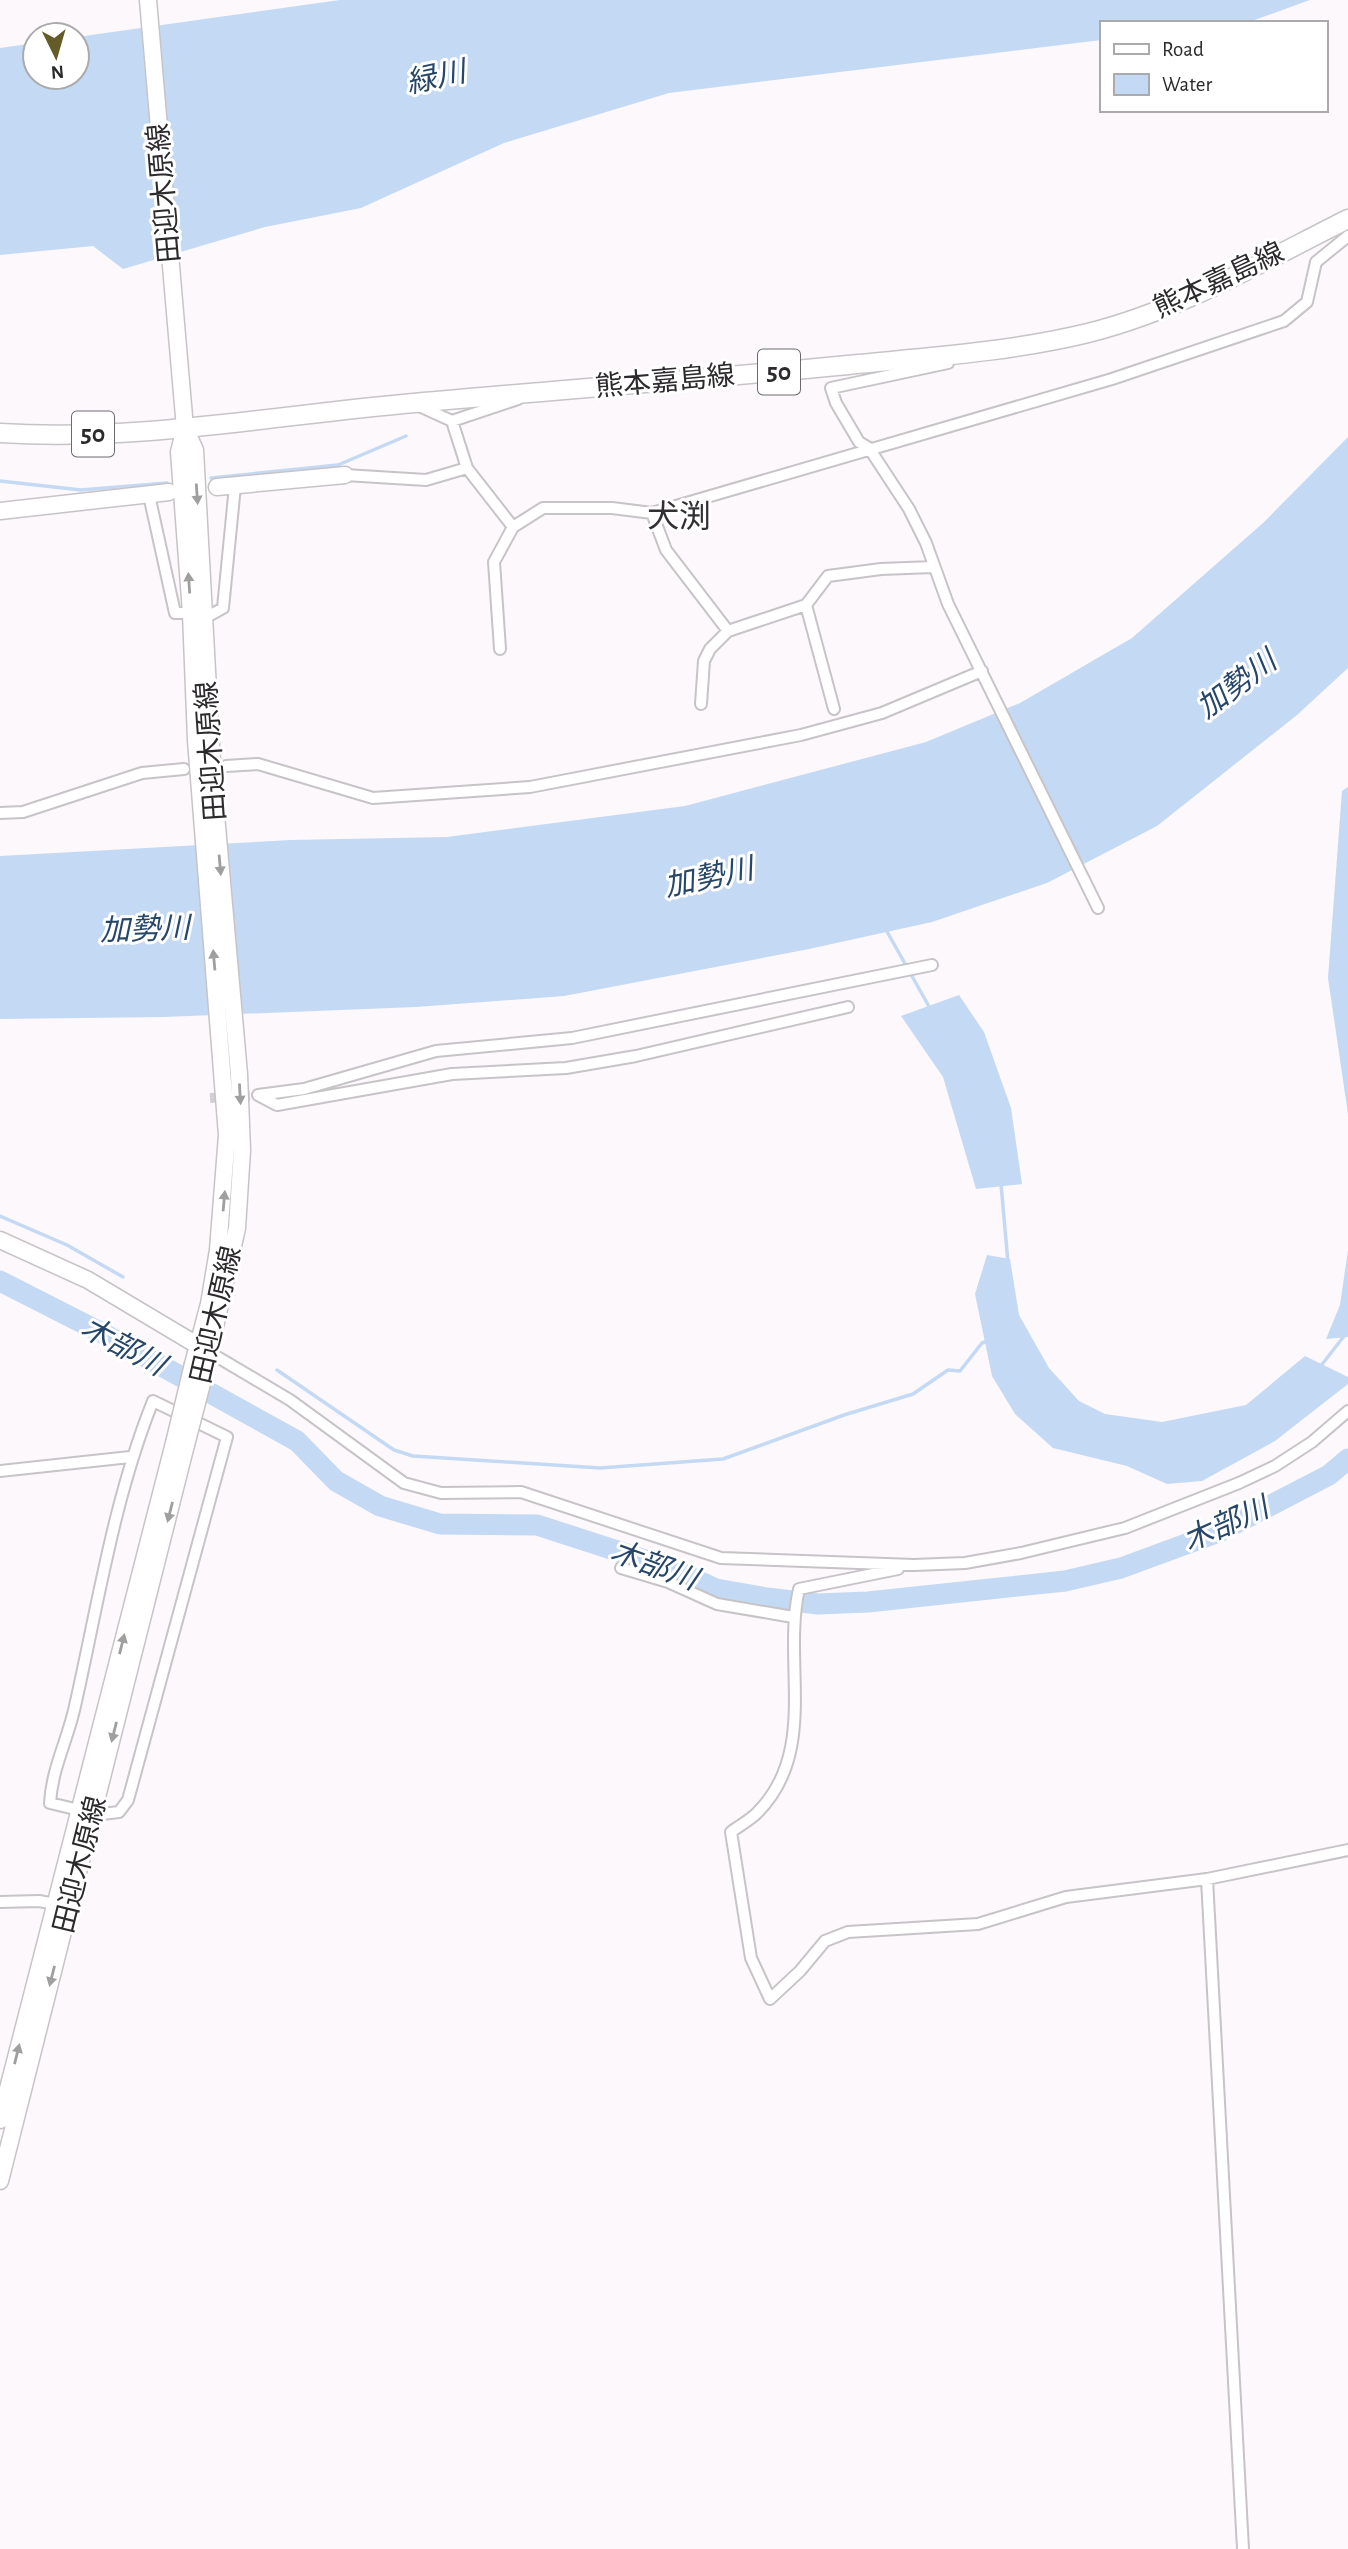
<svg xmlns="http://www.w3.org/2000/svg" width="1348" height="2549" font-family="'Alegreya Sans','Noto Sans JP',sans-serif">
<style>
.water{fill:#c4d9f3}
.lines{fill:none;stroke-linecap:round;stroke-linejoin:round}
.stream{stroke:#c4d9f3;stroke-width:3.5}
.river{stroke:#c4d9f3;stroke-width:21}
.street-tunnel{stroke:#d2cfd2;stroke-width:10;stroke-dasharray:10 5;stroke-linecap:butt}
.street-casing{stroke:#c7c4c8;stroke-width:14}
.secondary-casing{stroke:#c7c4c8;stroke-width:19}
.primary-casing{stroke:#c7c4c8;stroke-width:21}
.street{stroke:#fff;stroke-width:10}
.secondary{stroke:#fff;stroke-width:16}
.primary{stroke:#fff;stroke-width:18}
.secondary-bridge-casing{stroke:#c7c4c8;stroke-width:19;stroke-linecap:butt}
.secondary-bridge{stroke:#fff;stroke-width:16}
.oneway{fill:#a09fa0}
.labels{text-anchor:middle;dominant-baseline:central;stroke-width:6;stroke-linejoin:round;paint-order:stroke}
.shield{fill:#fff;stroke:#6b6a6b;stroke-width:2}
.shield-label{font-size:26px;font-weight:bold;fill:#2c2a2c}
.street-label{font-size:28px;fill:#2c2a2c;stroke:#fff}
.water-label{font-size:30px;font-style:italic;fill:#27476a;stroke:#fff}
.quarter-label{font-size:32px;fill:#323033;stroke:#fff}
</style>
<rect width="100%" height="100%" fill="#fcf8fc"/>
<path class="water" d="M340,0H1310L1246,23H1101V40L669,93L504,143L361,208L265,227L123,269L93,246L0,255V48L35,43V77H77V37Z
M1348,437V668L1297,715L1157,826L1047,883L932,922L809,949L564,996L416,1007L164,1017L0,1019V856L291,840L447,837L685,806L926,742L1020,703L1132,638L1263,523Z
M1348,787V1114L1328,978L1342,791Z
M959,995L984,1032L1011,1108L1022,1184L976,1189L943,1077L901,1016Z
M1348,1250V1337L1326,1339L1340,1305Z
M987,1255L1010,1259L1019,1315L1049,1368L1079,1401L1105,1414L1162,1422L1246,1405L1305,1356L1348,1377V1384L1275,1441L1202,1481L1167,1484L1127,1466L1053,1448L1015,1414L992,1376L975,1294Z"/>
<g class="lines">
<path class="stream" d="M211,478L338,465L406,436
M0,481L81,490L167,483
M885,928L931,1010
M1001,1184L1008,1263
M0,1216L67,1245L123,1277
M1320,1367L1348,1331
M277,1370L394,1450L413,1456L600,1468L723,1459L844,1415L913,1394L948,1370L960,1371L982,1343L988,1341"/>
<path class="river" d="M0,1281L104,1334L297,1441L336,1481L380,1506L440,1524L537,1525L673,1569L716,1589L767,1598L818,1604L868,1602L1065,1581L1121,1568L1219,1532L1329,1475L1348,1459"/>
<path class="street-tunnel" d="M210,1098L258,1095"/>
<g class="street-casing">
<path id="street" d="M949,356L948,363L831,388L836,403L859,442L869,448L909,509L926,543L948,604L1098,908
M419,406L452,421L518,399
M452,421L467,468L513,527
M345,475L426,480L467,468
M149,495L175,613H191
M652,513L666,550L728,631L806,605L828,576L881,569L933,567
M806,605L834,709
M205,618L223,608L235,486
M500,649L494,562L513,527L543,508H612L652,513L1112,379L1284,321L1307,302L1316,262L1348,236
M701,704L704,661L710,649L728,631
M226,766L258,764L373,798L530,787L801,735L882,713L982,671
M0,813L23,812L142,773L184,769
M258,1095L304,1089L436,1051L572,1038L932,965
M258,1095L277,1105L452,1074L566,1068L636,1056L848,1007
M204,1349L290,1400L404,1483L441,1493L521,1492L721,1558L914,1565L965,1563L1021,1553L1125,1528L1239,1483L1275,1466L1312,1442L1348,1411
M0,1471L130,1457
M621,1568L668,1582L717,1604L793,1617
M898,1569L799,1589C782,1663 819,1751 757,1813C750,1820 739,1826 731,1832L751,1958L770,1999L800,1971L825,1941L848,1932L978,1924L1066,1897L1207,1879L1348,1850
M79,1810L50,1803C52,1768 68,1739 75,1706C98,1604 114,1498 153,1401L227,1437L128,1800L119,1812L102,1814L92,1821
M1207,1879L1243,2549
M0,1902L39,1901L61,1905"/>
</g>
<g class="secondary-casing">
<path id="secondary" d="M148,0L185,428L195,450L213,781L239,1074L242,1150L237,1228L205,1372
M185,428L179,452L191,613L196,740L227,1135L218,1250L209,1304L193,1364
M217,487L345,475
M0,511L169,492
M0,1240L88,1280L197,1345
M0,2120L174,1443
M0,2181L186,1445"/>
</g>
<g class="primary-casing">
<path id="primary" d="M0,433C138,442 276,415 414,403C559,390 704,379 848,365C928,357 1010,352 1088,333C1180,310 1264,261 1348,219"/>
</g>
<use href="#street" class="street"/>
<use href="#secondary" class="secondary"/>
<use href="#primary" class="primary"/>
<g class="secondary-bridge-casing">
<path id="secondary-bridge" d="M174,1443L193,1364
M186,1445L205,1372"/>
</g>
<use href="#secondary-bridge" class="secondary-bridge"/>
</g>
<defs><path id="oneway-solid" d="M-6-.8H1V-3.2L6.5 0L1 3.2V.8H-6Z" transform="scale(1.75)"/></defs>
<g class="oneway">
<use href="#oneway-solid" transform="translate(197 494) rotate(86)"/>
<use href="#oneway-solid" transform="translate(189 583) rotate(-94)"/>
<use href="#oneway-solid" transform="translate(220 865) rotate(85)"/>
<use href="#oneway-solid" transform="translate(214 960) rotate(-95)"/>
<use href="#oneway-solid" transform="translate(240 1094) rotate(87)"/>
<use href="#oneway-solid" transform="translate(224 1201) rotate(-85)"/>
<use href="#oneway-solid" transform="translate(170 1512) rotate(104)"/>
<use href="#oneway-solid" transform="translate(122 1644) rotate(-76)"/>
<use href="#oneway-solid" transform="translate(114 1732) rotate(104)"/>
<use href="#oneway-solid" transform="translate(52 1976) rotate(104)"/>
<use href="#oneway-solid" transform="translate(17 2054) rotate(-76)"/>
</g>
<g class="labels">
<g class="shield">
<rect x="758" y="349.5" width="42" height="45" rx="5"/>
<rect x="72" y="411.5" width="42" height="45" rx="5"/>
</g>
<g class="shield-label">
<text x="779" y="372">50</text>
<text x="93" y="434">50</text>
</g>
<g class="street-label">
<text transform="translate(165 193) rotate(-95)">田迎木原線</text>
<text transform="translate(1219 281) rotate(-25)">熊本嘉島線</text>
<text transform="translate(665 382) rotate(-5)">熊本嘉島線</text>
<text transform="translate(212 751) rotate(-94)">田迎木原線</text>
<text transform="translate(217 1315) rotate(-77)">田迎木原線</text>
<text transform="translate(81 1865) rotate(-76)">田迎木原線</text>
</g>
<g class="water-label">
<text transform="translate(436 78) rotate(-12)">緑川</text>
<text transform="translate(1237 685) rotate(-37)">加勢川</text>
<text transform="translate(709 878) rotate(-12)">加勢川</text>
<text transform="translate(145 930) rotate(-2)">加勢川</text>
<text transform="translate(123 1347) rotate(28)">木部川</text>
<text transform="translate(1226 1525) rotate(-24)">木部川</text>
<text transform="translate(654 1566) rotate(20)">木部川</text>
</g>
<g class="quarter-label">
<text x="679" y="517">犬渕</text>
</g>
</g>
<rect x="1100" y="21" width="228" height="91" fill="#ffffff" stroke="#abaaab" stroke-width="2"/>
<rect x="1114" y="44" width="35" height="10" fill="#ffffff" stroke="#abaaab" stroke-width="2"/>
<text x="1162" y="56" font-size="21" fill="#2c2a2c">Road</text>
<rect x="1114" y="74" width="35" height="21" fill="#c4d9f3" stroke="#abaaab" stroke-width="2"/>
<text x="1162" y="91" font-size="21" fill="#2c2a2c">Water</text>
<g transform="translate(56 56) rotate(175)"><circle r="33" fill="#ffffff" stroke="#abaaab" stroke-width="2"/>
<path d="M0-5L12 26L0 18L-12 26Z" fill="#655b28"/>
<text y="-10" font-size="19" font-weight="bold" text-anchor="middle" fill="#2c2a2c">N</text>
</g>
</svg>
